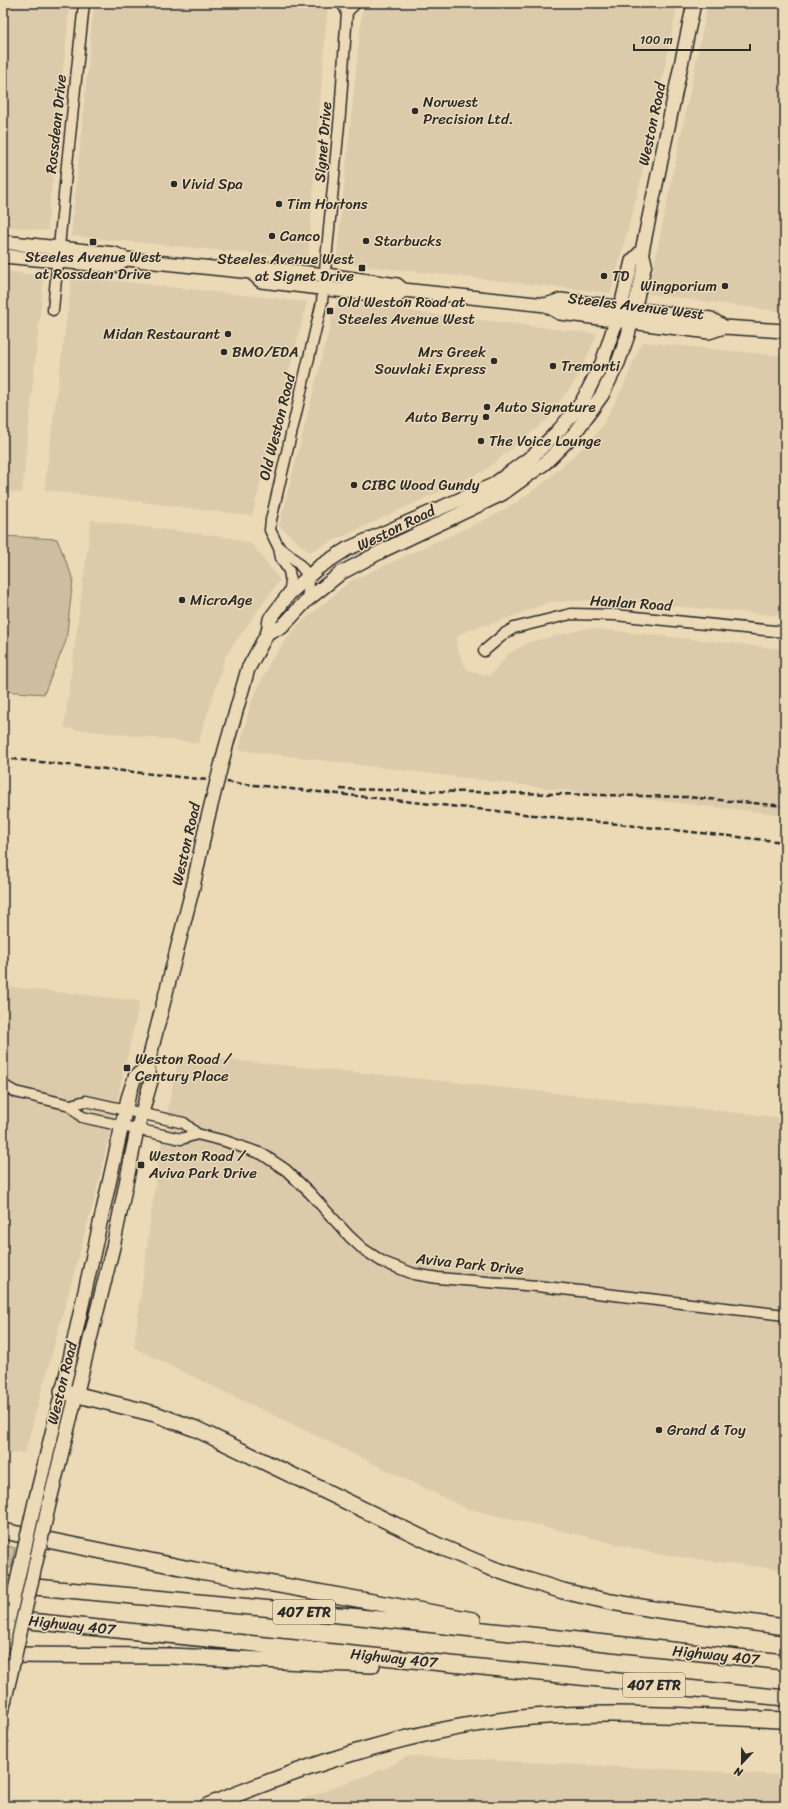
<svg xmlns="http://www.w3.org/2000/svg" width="788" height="1809" font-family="Sriracha,sans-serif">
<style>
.built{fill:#dccbab}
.green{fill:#cdbea0;stroke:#7c7466}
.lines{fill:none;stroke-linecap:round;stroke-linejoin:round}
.minor-casing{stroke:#2b2b2b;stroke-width:13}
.major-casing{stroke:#2b2b2b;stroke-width:16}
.highway-casing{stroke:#2b2b2b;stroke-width:18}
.minor{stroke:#ecdab7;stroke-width:10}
.major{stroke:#ecdab7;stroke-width:13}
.highway{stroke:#ecdab7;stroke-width:15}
.rail{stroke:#2b2b2b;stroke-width:2.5;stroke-dasharray:6 3;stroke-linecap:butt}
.major-bridge-casing{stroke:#2b2b2b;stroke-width:16;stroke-linecap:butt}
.major-bridge{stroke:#ecdab7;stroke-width:13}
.poi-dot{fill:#2b2b2b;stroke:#ecdab7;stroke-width:1.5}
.labels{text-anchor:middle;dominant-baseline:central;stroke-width:3;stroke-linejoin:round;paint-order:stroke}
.shield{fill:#ecdab7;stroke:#656055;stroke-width:1}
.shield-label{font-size:14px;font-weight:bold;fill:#2b2b2b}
.poi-label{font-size:15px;fill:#2b2b2b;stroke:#ecdab7;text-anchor:start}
.street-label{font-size:15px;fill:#2b2b2b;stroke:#ecdab7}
</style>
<rect width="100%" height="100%" fill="#ecdab7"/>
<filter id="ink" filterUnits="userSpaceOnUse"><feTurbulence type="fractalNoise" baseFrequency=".025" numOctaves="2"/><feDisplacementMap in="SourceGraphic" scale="8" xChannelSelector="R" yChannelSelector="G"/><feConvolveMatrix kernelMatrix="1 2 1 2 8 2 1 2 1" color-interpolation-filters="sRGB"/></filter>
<g filter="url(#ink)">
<path class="built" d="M3,3H70L47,231L3,226Z
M94,3H328L308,259L71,236Z
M363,3H678L639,188L611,293L336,263Z
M708,3H785V312L648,294Z
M3,271L44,276L22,493L3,491Z
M72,276L307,302L252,516L44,490Z
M336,302L597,334L581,372L547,420L484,471L309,552L279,526Z
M642,342L785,356V616L604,600L550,602L495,623L477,627L458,635L456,646L467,670L490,676L508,654L529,642L588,628L785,649V815L545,788L239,750L250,705L271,660L296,627L350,581L499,513L531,492L550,477L592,439L603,425L623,387Z
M91,520L232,538L252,544L280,580L226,655L198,743L64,728Z
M3,986L140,1001L96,1193L25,1452L3,1455Z
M179,1055L424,1079L785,1118V1570L662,1555L465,1508L134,1348L159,1154Z
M408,1756L785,1775V1806H284L386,1768Z"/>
<path class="green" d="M3,536L57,539L73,579L66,641L44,694L3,691Z
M3,1545L15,1548L11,1568L3,1567Z"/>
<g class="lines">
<g class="minor-casing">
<path id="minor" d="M347,12L356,3
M53,310L66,174L84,3
M279,548C288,552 305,568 308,578C310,585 308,594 306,601
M289,594L291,583L289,571L281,558L279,548L270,530L271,520L322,302L340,114L347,12L342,3
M484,651L504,634L514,628L571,614L615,615L785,632
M3,1085L15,1092L70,1105L82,1117L181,1139L197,1134
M70,1105L86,1101L184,1123L197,1134L225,1141L262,1154L286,1170L310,1193L349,1236L363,1249L383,1262L414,1274L438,1278L537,1286L785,1315"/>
</g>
<g class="major-casing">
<path id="major" d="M3,242L115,254L126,259L251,272L262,268L326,275L397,285L403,290L546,305L560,313L709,332L724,327L785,331
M3,256L114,266L126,259
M251,272L261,281L396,297L403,290
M546,305L561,300L711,319L724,327
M268,632L282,627L306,601L341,573L386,549L502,494L545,463L574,434L602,395L618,363L628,335L645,264L642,251L694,3
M225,750L248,669L268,632L270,619L289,594L319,567L347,549L493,485L535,454L559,430L582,402L602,363L621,306L632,261L642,251
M35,1502L67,1372L128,1098L135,1077L147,1067
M49,1504L113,1247L137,1130L151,1081L147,1067L193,887L207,821
M3,1707L10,1677"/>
</g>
<g class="highway-casing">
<path id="highway" d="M62,1391L155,1414L196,1429L439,1546L491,1568L527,1580L563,1591L611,1602L659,1610L785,1627
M3,1531L195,1570L473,1620
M3,1584L360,1617L785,1662
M10,1619L785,1698
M3,1655L170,1656L372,1665
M207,1806C313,1763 417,1727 532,1717C616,1710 701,1717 785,1720"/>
</g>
<use href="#minor" class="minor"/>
<use href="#major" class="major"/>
<use href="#highway" class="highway"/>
<path class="rail" d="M3,758L785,842
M340,789L687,797L785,806"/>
<g class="major-bridge-casing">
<path id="major-bridge" d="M207,821L225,750
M3,1643L35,1502
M10,1677L49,1504"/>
</g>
<use href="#major-bridge" class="major-bridge"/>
</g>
</g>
<g class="poi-dot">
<circle cx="415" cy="111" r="4"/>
<circle cx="174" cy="184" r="4"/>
<circle cx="279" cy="204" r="4"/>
<circle cx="272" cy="236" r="4"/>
<circle cx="366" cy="241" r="4"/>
<rect x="89" y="238" width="8" height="8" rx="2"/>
<rect x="358" y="264" width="8" height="8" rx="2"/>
<circle cx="604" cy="276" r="4"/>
<circle cx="725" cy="286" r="4"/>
<rect x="326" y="307" width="8" height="8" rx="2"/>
<circle cx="228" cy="334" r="4"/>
<circle cx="224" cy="352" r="4"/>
<circle cx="494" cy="361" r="4"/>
<circle cx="553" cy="366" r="4"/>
<circle cx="487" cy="407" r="4"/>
<circle cx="486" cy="417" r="4"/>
<circle cx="481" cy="441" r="4"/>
<circle cx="354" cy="485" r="4"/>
<circle cx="182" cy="600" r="4"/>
<rect x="123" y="1064" width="8" height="8" rx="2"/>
<rect x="137" y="1161" width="8" height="8" rx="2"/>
<circle cx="659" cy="1430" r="4"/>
</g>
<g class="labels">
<g class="shield">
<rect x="273" y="1600" width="62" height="24" rx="3"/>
<rect x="623" y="1673" width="62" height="24" rx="3"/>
</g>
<g class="shield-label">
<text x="304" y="1612">407 ETR</text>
<text x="654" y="1685">407 ETR</text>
</g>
<g class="poi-label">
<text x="423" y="102">Norwest<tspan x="423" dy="17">Precision Ltd.</tspan></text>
<text x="182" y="184">Vivid Spa</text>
<text x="287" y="204">Tim Hortons</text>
<text x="280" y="236">Canco</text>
<text x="374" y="241">Starbucks</text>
<text x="93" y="257" text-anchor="middle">Steeles Avenue West<tspan x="93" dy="17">at Rossdean Drive</tspan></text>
<text x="354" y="259" text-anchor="end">Steeles Avenue West<tspan x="354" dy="17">at Signet Drive</tspan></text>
<text x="612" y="276">TD</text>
<text x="717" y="286" text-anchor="end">Wingporium</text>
<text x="338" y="302">Old Weston Road at<tspan x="338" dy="17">Steeles Avenue West</tspan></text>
<text x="220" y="334" text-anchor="end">Midan Restaurant</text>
<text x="232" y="352">BMO/EDA</text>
<text x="486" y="352" text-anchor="end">Mrs Greek<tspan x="486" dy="17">Souvlaki Express</tspan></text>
<text x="561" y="366">Tremonti</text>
<text x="495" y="407">Auto Signature</text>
<text x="478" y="417" text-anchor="end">Auto Berry</text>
<text x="489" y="441">The Voice Lounge</text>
<text x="362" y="485">CIBC Wood Gundy</text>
<text x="190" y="600">MicroAge</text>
<text x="135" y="1059">Weston Road /<tspan x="135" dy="17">Century Place</tspan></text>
<text x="149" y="1156">Weston Road /<tspan x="149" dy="17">Aviva Park Drive</tspan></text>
<text x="667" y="1430">Grand &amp; Toy</text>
</g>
<g class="street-label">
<text transform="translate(56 124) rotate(-84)">Rossdean Drive</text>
<text transform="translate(652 124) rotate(-78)">Weston Road</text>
<text transform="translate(323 142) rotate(-85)">Signet Drive</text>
<text transform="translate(636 306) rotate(7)">Steeles Avenue West</text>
<text transform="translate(277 427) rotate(-76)">Old Weston Road</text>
<text transform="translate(396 528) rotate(-26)">Weston Road</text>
<text transform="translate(631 603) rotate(4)">Hanlan Road</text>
<text transform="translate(186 844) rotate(-77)">Weston Road</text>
<text transform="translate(470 1264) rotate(6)">Aviva Park Drive</text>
<text transform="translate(62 1383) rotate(-76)">Weston Road</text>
<text transform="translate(72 1625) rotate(6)">Highway 407</text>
<text transform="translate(716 1655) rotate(6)">Highway 407</text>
<text transform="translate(394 1658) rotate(6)">Highway 407</text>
</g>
</g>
<rect width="788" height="1809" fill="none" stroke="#ecdab7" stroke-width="16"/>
<rect x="8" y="8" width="772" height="1793" fill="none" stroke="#2b2b2b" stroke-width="1.5" filter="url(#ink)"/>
<g transform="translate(742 1763) rotate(202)" stroke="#ecdab7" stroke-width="3" paint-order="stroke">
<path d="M0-3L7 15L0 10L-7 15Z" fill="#2b2b2b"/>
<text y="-6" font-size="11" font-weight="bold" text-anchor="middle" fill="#2b2b2b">N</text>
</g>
<path d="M634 44v6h116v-6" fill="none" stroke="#2b2b2b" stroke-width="2"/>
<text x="640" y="44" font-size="12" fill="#2b2b2b" stroke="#ecdab7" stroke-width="3" paint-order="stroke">100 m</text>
</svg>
